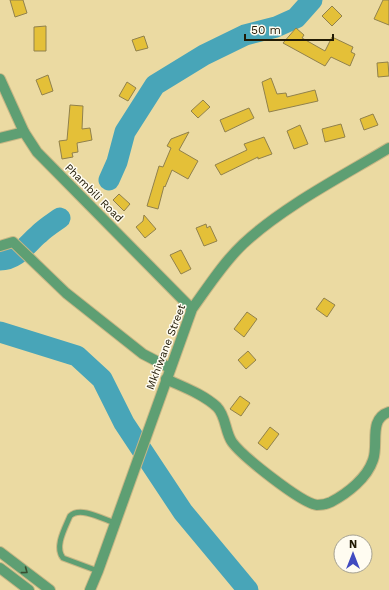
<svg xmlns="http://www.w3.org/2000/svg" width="389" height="590" font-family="'Work Sans',sans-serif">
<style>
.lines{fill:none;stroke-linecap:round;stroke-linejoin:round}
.river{stroke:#48a5b8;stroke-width:21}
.building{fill:#e4c038;stroke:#91814c}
.service-casing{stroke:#c7b786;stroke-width:7}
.minor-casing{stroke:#c7b786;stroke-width:12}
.tertiary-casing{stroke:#c7b786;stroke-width:12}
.service{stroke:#5e9f73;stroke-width:5}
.minor{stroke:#5e9f73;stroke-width:10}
.tertiary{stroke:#5e9f73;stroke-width:10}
.oneway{stroke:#394f31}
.labels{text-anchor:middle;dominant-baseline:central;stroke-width:3;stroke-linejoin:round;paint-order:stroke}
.street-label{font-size:11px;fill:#211a05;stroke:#fffcf1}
</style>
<rect width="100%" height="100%" fill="#ebdaa2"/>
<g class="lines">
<path class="river" d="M109,180L117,162L125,132L155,85L204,55L245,35L276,27L296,18L312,0
M0,260C17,260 27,244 39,234C45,228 53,223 60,218
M0,332L77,356L102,379L124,423L183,512L248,590"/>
</g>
<path class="building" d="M10,0H23L27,13L15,17Z
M383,0H389V25L374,19Z
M332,6L342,16L332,26L322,16Z
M46,26V51H34V27Z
M296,28L304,35L302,38L325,51L332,37L353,47L351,52L355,54L350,66L331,57L325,66L283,43Z
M144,36L148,48L136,51L132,40Z
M388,62L389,76L378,77L377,63Z
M48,75L53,91L42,95L36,80Z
M271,78L277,94L286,93L287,97L315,90L318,101L269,112L262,82Z
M127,82L136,88L128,101L119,96Z
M203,100L210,107L198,118L191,111Z
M70,105L83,106L82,129L90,128L92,140L77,143L78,152L72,153L73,157L62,159L59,141L67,140Z
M249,108L254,118L225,132L220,120Z
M373,114L378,125L364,130L360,119Z
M341,124L345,137L325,142L322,129Z
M300,125L308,144L294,149L287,131Z
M189,132L179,150L198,161L188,179L172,170L165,187L164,186L158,209L147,206L159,166L163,167L171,148L167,146L171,139Z
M264,137L272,154L258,159V157L221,175L215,165L247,150L244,144Z
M119,194L130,204L124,211L113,200Z
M144,215L156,229L145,238L136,227L143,221Z
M206,224L207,228L210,226L217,241L204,246L196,228Z
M181,250L191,269L181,274L170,255Z
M324,298L335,305L327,317L316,309Z
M247,312L257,319L244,337L234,329Z
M248,351L256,360L246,369L238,360Z
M240,396L250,403L241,416L230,409Z
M270,427L279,434L267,450L258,443Z"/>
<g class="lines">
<g class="service-casing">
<path id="service" d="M98,571L63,558C54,547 65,528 70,516C80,506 103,519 115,523"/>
</g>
<g class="minor-casing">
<path id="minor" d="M0,138L24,132
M0,246L13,242L66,293L143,354L170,368
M166,379C183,387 203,394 217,407C226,416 225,432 232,442C242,456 301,503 317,505C321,505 327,504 331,502C348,493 367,478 373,460C379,444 368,419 389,412"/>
</g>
<g class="tertiary-casing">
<path id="tertiary" d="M0,79L24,132L37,152L192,309
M0,552L50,590
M0,568L29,590
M90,590L98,571L192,309C208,287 223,263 243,244C284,206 341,177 389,148"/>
</g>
<use href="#service" class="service"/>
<use href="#minor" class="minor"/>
<use href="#tertiary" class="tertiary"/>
</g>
<defs><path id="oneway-chevron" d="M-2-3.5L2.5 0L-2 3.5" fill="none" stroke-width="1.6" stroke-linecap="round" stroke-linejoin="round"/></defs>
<use class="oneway" href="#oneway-chevron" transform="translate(25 571) rotate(37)"/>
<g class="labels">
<g class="street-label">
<text transform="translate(94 193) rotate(45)">Phambili Road</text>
<text transform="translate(166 347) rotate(-69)">Mkhiwane Street</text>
</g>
</g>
<g transform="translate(353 554)"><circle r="19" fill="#fffcf1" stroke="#a6a293"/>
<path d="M0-3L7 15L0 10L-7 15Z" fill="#414bc0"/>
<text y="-6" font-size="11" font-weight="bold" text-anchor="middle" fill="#211a05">N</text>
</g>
<path d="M245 34v6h88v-6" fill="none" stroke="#211a05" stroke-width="2"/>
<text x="251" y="34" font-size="12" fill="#211a05" stroke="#fffcf1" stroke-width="3" paint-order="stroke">50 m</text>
</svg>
